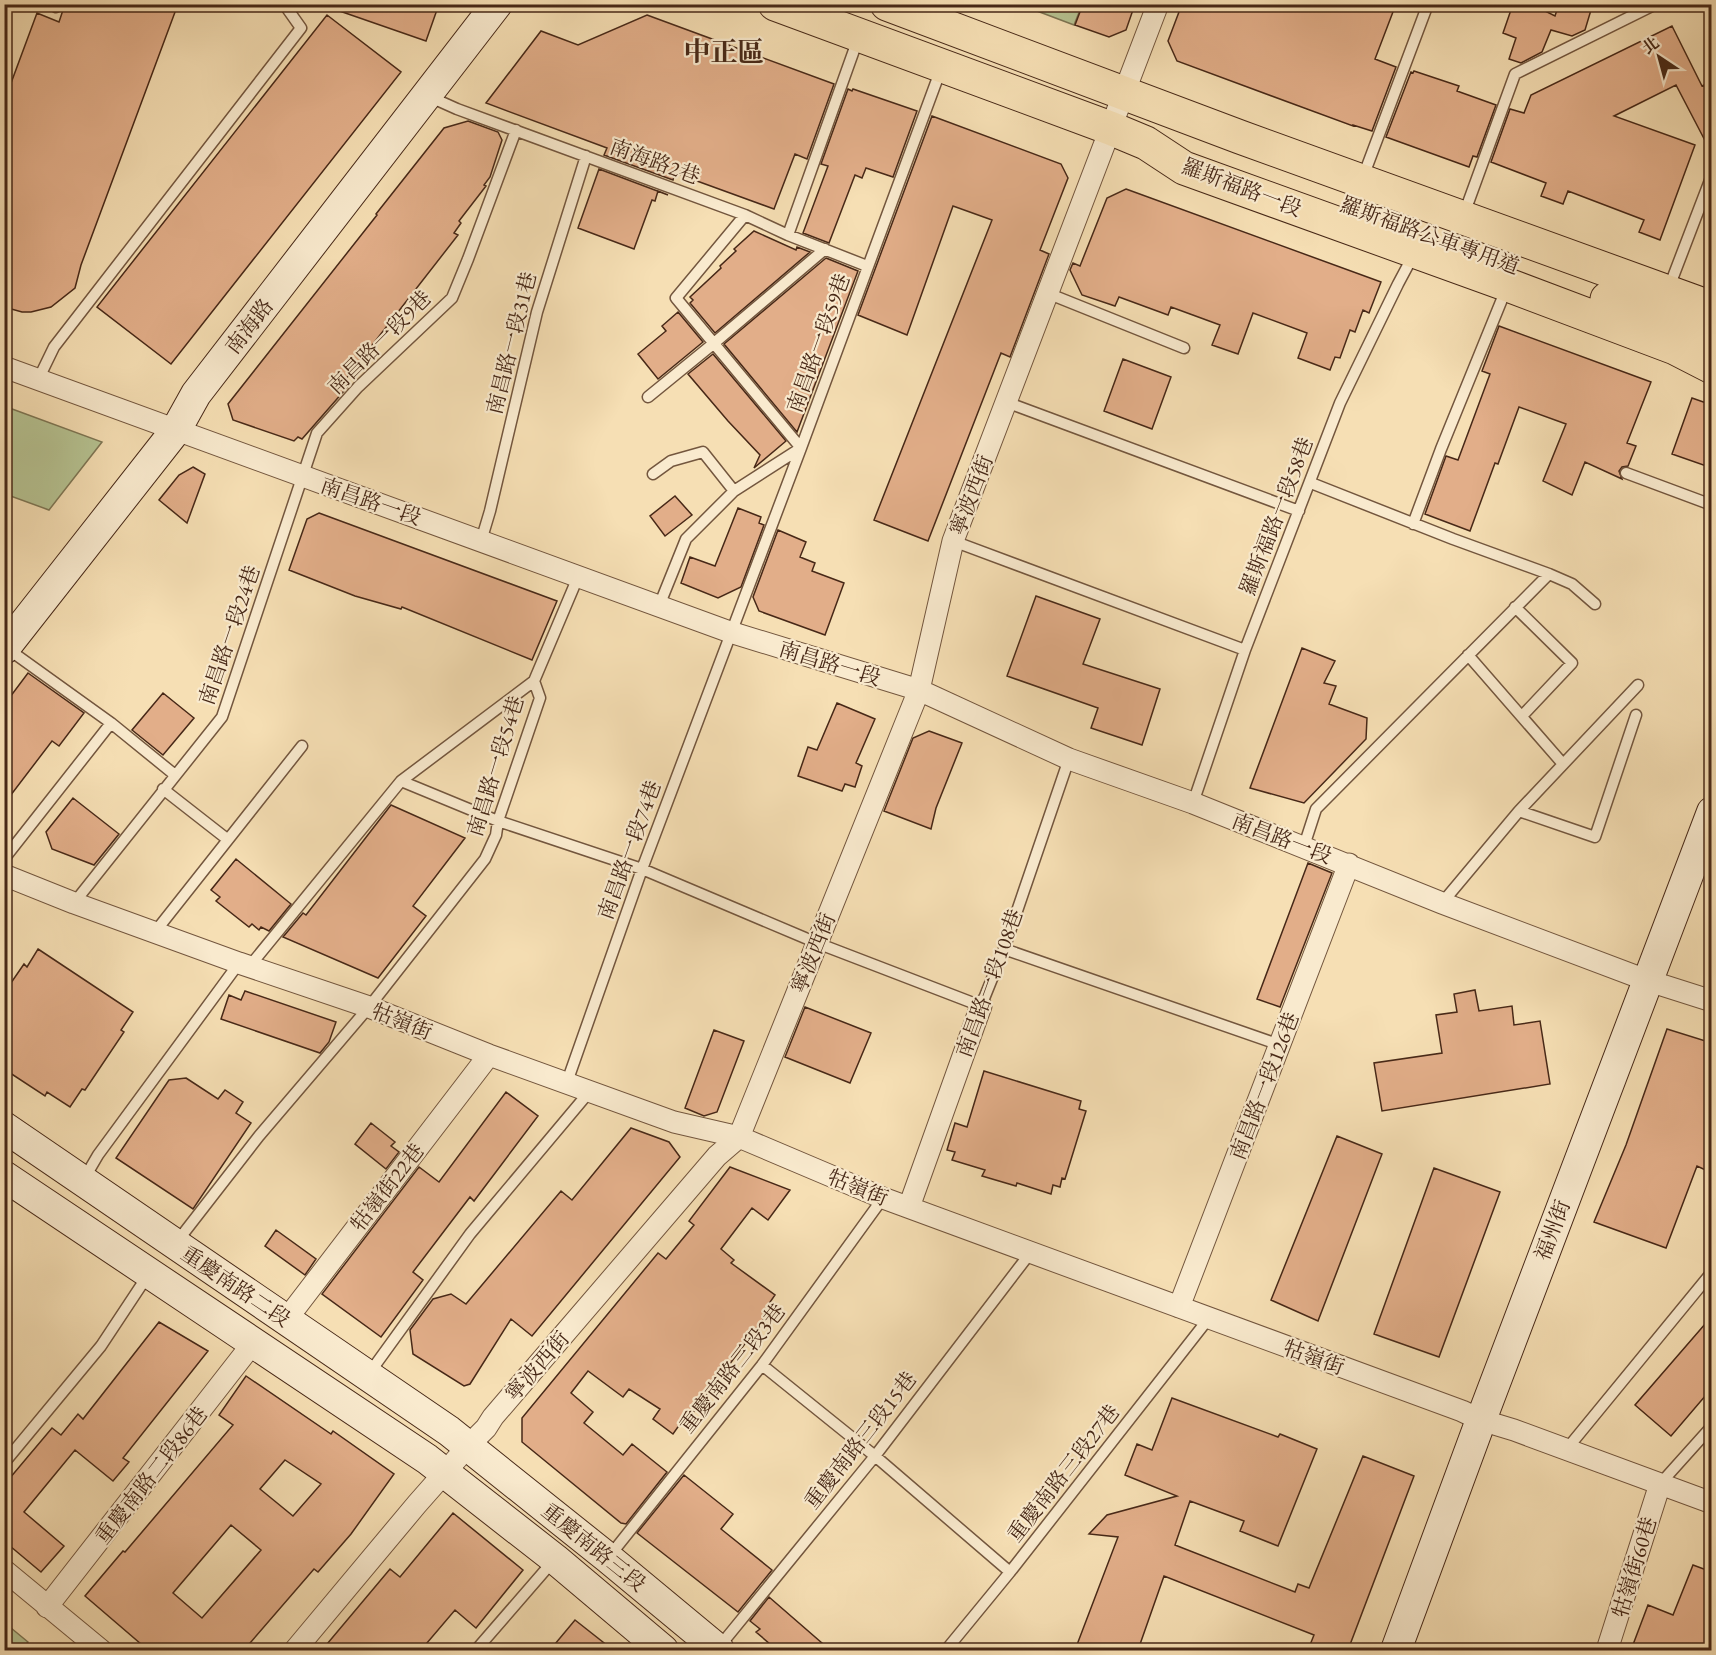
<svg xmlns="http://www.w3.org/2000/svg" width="1716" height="1655" font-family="'EB Garamond','Noto Serif TC',serif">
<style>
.green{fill:#b6c392;stroke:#7e7654;stroke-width:1.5}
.building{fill:#e2ae89;stroke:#472817;stroke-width:1.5;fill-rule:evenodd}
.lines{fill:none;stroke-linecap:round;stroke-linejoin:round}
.lane-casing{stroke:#73563e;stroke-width:13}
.street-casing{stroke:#73563e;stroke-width:23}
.secondary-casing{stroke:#472817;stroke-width:32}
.primary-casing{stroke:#472817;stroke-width:35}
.lane{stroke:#f9eace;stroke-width:10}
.street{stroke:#f9eace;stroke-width:21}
.secondary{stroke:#f9eace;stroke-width:30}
.primary{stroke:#f6dfb4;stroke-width:33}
.labels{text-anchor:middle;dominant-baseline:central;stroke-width:4.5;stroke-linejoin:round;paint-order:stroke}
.street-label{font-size:21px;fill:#472817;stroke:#f9eace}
.district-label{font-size:27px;font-weight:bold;fill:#472817;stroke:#f9eace}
</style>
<rect width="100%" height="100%" fill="#f6dfb4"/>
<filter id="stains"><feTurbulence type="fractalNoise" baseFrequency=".00333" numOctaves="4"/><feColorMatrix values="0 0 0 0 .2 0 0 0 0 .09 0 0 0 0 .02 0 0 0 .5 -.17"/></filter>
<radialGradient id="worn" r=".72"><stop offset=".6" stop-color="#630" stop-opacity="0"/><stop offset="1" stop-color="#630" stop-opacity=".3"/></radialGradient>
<path class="green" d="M1040,4H1082V5L1074,25L1037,11Z
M4,406L102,442L49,510L5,494Z
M5,1623L28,1642L21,1650H5Z"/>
<path class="building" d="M65,4H178L81,265L75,288L51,307L31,312H22L4,307V102L37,13L59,22Z
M329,4H439L426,41L328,7Z
M1083,4H1135L1126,30L1109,37L1075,25Z
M1182,4H1396L1375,59L1396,67L1372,131L1353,125V126L1177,61L1168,41Z
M1513,4H1531L1555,16L1559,4H1575L1591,10L1585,30L1572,36L1551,30L1542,52L1521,63L1509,59L1516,38L1503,33Z
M327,15L401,72L171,364L97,307Z
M647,15L834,84L807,159L795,154L774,209L675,173L673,180L604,155L607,148L486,103L541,31L578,45Z
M1672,26L1702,86L1704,85L1712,100V154L1676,85L1614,116L1695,145L1660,240L1639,232L1644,220L1568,191L1563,204L1541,196L1546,183L1491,162L1510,109L1524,113L1531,95Z
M1414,71L1459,86L1457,91L1496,105L1477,157L1473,156L1469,167L1386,137L1411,72L1413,73Z
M848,89L852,91L853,89L917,111L893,177L866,168L862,178L855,175L829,243L803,233L828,166L821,164Z
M932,116L1061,164L1068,178L1040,250L1049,254L1010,357L1001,353L928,541L874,520L992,220L953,206L907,335L858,315Z
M468,121L498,132L502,140L490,177L484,185L486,186L459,221L461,223L454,233L458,235L345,380L350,384L302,439L298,437L294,441L233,420L228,404L377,215L376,214L444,128Z
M599,169L668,195L658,191L655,201L652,200L634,249L578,228Z
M1126,189L1381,282L1369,313L1363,310L1355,332L1350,330L1340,358L1335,357L1330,370L1298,358L1307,333L1253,313L1238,354L1212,345L1220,325L1171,307L1168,315L1119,297L1115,306L1082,295L1070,270L1073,263L1080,266L1107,198Z
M754,231L796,250L797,247L810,252L715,333L690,303L693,300L690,297L721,268L720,266L736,251L734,249Z
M826,258L858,271L797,432L724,344Z
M678,312L703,342L658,379L638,354L666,331L662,326Z
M1499,326L1651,382L1627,443L1636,446L1628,466L1622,467L1619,471L1622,479L1585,462L1572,495L1543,481L1566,424L1519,407L1498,464L1495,463L1470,531L1425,514L1446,456L1458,460L1490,374L1482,371Z
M713,354L786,441L754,468L760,455L728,421L688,374Z
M1123,359L1171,377L1152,429L1104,411Z
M1692,398L1712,405V468L1672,454Z
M193,467L205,474L187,523L159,500L179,475Z
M675,496L692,515L665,536L650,516Z
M738,508L761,517L759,523L764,525L741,587L718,598L681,583L690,557L715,566Z
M319,513L557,601L532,660L402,607L401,609L355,596L289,570L307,519Z
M778,530L806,542L800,557L815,563L812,571L844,583L825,635L759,611L753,597Z
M1036,596L1100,619L1083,664L1160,689L1142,745L1091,728L1098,708L1007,676Z
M1302,648L1335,661L1324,683L1336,686L1329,704L1367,718L1366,739L1304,803L1250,788Z
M28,673L84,713L59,746L52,741L4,804V705Z
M163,693L194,718L163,755L132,730Z
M837,703L875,719L856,763L862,766L855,787L845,784L842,791L798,776L808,747L817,750Z
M929,731L962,743L936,808L931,829L884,811L913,738Z
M73,798L119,834L94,865L52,849L46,832Z
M391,805L465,838L413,906L426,916L378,978L283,937L303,913L306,915Z
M236,859L291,904L269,931L261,927L259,930L252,924L249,927L216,901L220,897L211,890Z
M1308,863L1332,873L1280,1007L1257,999Z
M38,949L133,1012L121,1030L124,1032L85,1090L82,1089L70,1107L47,1092L45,1096L4,1069V993L24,964L27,967Z
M1475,990L1479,1011L1512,1006L1514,1025L1540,1021L1550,1084L1382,1111L1374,1063L1442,1053L1436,1015L1457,1012L1454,994Z
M245,991L336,1022L329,1042L320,1053L221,1019L229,995L241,1000Z
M805,1007L871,1033L850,1083L785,1057Z
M1667,1029L1712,1043V1173L1697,1166L1666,1248L1594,1222L1626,1145Z
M714,1030L744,1041L717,1112L704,1116L685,1108Z
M984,1071L1081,1101L1079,1109L1086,1111L1065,1179L1062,1178L1060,1187L1053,1185L1051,1194L1017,1183L1016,1186L982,1176L985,1170L952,1160L955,1152L947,1150L955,1123L967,1127Z
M186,1078L218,1099L225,1090L243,1102L236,1113L251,1123L193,1209L116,1158L169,1080Z
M506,1092L538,1116L474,1201L470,1197L413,1272L423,1280L381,1337L322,1294L419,1167L439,1182Z
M371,1123L395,1142L391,1146L399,1152L386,1169L355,1144Z
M631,1128L669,1142L680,1157L532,1336L511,1319L470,1384L464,1386L413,1354L410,1330L433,1299L451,1294L466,1304L561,1191L572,1200Z
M1337,1136L1382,1154L1318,1321L1271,1300Z
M730,1167L790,1190L768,1220L752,1208L721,1249L734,1260L731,1263L775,1295L768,1305L772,1308L683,1426L680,1424L673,1434L653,1419L660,1409L629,1389L623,1397L588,1371L571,1393L593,1412L584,1423L623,1455L632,1444L667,1472L626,1524L621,1523L522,1442V1418L658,1253L666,1259L694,1225L689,1221Z
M1434,1168L1500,1192L1439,1357L1374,1334Z
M276,1230L316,1259L305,1275L265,1246Z
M1712,1316V1388L1671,1436L1635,1405Z
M159,1322L208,1351L123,1458L129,1462L113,1481L75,1450L24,1512L64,1546L41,1572L4,1541V1485L52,1428L61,1435L78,1414L83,1419Z
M246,1376L331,1434L333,1431L394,1474L351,1534L318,1572L314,1569L244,1650H148L85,1596L123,1551L125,1552L233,1425L219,1415ZM285,1460L321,1484L293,1516L260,1489ZM231,1525L261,1550L202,1618L173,1593Z
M1172,1398L1278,1437L1280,1434L1317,1449L1278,1546L1240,1531L1244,1521L1190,1501L1175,1545L1295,1592L1298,1584L1309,1588L1363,1456L1414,1476L1348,1650H1308L1314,1635L1164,1576L1138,1650H1075L1118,1537L1089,1534L1107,1515L1177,1496L1125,1475L1137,1444L1152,1450Z
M684,1475L733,1514L721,1529L772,1570L738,1612L637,1533Z
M453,1513L523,1570L476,1628L455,1610L421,1650H322L390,1569L400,1577Z
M1693,1565L1712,1572V1631L1704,1650H1631L1648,1605L1673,1615Z
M769,1597L830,1650H777L756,1632L760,1629L750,1621Z
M575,1620L613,1650H550Z"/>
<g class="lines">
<g class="lane-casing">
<path id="lane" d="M56,7L57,4
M428,96L457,109L745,215L788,235L867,266
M1363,177L1428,4
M1464,214L1515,74L1656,4
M788,235L858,39
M1668,290L1712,175
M1047,293L1184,348
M38,380L54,347L301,28L284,4
M648,397L713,344L825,249
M1006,402L1299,511
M1626,473L1712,505
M653,474L671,461L703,452L734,491
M1311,483L1453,539L1549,574L1572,584L1595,604
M1413,524L1441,449L1507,287
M481,541L490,511L537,312L586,156
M953,541L1245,650
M659,606L686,539L734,491L801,448L676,298L745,215
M1515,607L1572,663L1522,716
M8,649L111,723L175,775
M1468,655L1563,764
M401,781L498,821L642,869L817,943L981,1006L1004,949L1069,759
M163,789L227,839
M1193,803L1245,650L1340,403L1398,284L1414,254
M1519,811L1595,837L1636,715
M1304,846L1316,809L1549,574
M4,859L111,723
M74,903L222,717L317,433L358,387L452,298L468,259L516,130
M1442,903L1519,811L1638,685
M155,932L302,746
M1004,949L1280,1045
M249,967L401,781L534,681
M567,1082L642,869L801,448L941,69
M84,1179L98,1155L239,963
M176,1243L259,1136L369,1007L485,859L496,835L498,821L540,698L534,681L578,577
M762,1365L875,1456L1010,1572
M368,1375L470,1234L590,1091
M1566,1450L1712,1272
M4,1463L101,1346L148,1275
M1660,1484L1712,1426
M608,1558L762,1365L883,1198
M719,1647L875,1456L1031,1252
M476,1650L554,1560
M946,1650L1010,1572L1209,1318"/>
</g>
<g class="street-casing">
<path id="street" d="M4,367L730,632L919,690L1069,759L1193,803L1442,903L1646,980L1712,1001
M4,875L74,903L239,963L369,1007L489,1055L674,1122L739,1137L883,1198L1462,1411L1481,1420L1514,1430L1712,1503
M909,1207L981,1006
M1179,1307L1349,864
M286,1320L489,1055
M4,1570L101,1650
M47,1607L253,1343
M295,1650L417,1504L469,1445L486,1428L493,1417L717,1156L739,1137L919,690L953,541L1158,4
M1607,1650L1660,1484"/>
</g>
<g class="secondary-casing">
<path id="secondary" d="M4,649L176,430L196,394L497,4
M4,1127L449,1431L608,1558L719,1650
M4,1176L427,1459L555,1559L663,1650
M1396,1650L1481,1420L1712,812"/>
</g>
<g class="primary-casing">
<path id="primary" d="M775,4L1110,128L1146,143L1184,168L1508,285L1675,348L1712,367
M887,4L1240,137L1712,308
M1607,299L1712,336"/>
</g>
<use href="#lane" class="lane"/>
<use href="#street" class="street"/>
<use href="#secondary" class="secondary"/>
<use href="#primary" class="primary"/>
</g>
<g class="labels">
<g class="street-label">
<text transform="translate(655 161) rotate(20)">南海路2巷</text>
<text transform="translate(1242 187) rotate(21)">羅斯福路一段</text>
<text transform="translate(1430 235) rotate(20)">羅斯福路公車專用道</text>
<text transform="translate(249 326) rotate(-52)">南海路</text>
<text transform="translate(379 342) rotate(-45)">南昌路一段9巷</text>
<text transform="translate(511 343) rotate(-76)">南昌路一段31巷</text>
<text transform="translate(818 343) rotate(-70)">南昌路一段59巷</text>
<text transform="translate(971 495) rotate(-69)">寧波西街</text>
<text transform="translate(371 501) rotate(19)">南昌路一段</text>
<text transform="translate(1276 516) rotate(-69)">羅斯福路一段58巷</text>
<text transform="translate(229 635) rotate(-71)">南昌路一段24巷</text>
<text transform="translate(830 663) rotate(17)">南昌路一段</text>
<text transform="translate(495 766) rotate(-73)">南昌路一段54巷</text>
<text transform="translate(1282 838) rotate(21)">南昌路一段</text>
<text transform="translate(629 850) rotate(-70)">南昌路一段74巷</text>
<text transform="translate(813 953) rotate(-68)">寧波西街</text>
<text transform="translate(989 983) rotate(-70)">南昌路一段108巷</text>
<text transform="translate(402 1021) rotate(22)">牯嶺街</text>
<text transform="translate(1264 1086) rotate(-69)">南昌路一段126巷</text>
<text transform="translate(387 1187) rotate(-52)">牯嶺街22巷</text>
<text transform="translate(858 1187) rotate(22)">牯嶺街</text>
<text transform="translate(1552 1230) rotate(-69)">福州街</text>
<text transform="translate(236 1286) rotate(34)">重慶南路二段</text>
<text transform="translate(1314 1357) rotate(20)">牯嶺街</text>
<text transform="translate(537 1366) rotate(-49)">寧波西街</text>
<text transform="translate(732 1368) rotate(-52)">重慶南路三段3巷</text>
<text transform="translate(860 1440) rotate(-52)">重慶南路三段15巷</text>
<text transform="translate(1063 1473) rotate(-52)">重慶南路三段27巷</text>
<text transform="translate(151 1475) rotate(-52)">重慶南路二段86巷</text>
<text transform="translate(594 1547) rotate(39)">重慶南路三段</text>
<text transform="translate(1634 1567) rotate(-73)">牯嶺街60巷</text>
</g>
<g class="district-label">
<text x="724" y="51">中正區</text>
</g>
</g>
<rect width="1716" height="1655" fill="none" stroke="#f6dfb4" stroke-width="24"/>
<rect x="6" y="6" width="1704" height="1643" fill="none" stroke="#472817" stroke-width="3"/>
<rect x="12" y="12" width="1692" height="1631" fill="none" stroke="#472817" stroke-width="1.5"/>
<g transform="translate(1659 57) rotate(324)" stroke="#f9eace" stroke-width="4.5" paint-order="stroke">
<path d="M0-4.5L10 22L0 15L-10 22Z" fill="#472817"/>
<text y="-9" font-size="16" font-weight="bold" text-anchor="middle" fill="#472817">北</text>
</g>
<rect width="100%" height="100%" filter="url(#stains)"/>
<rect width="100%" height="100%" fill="url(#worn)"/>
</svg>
